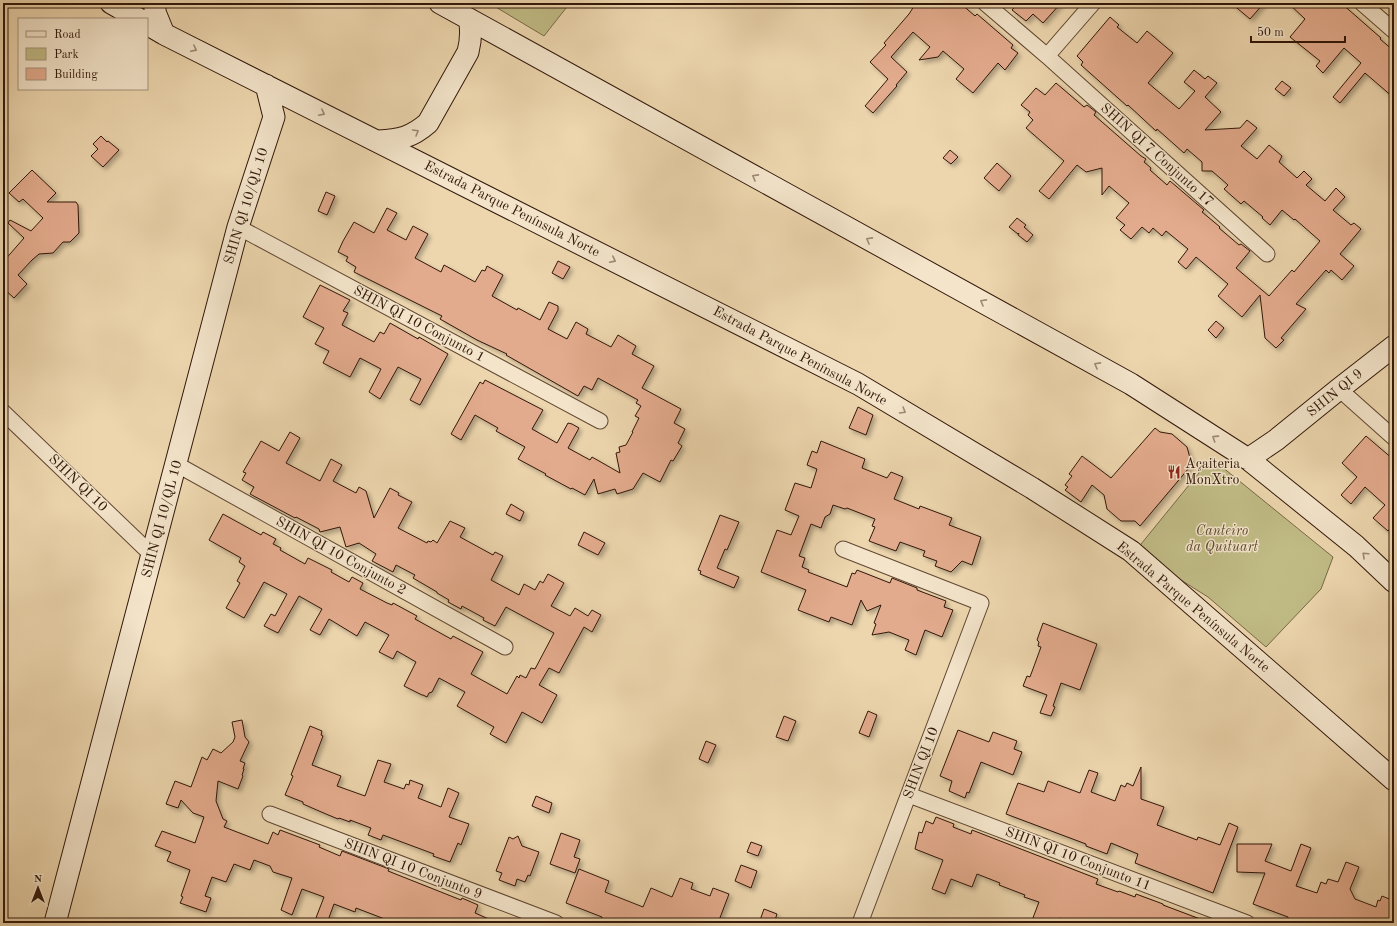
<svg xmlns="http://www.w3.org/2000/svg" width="1397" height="926" font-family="'Old Standard TT',serif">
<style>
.green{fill:#c0bb85;stroke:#786947}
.building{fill:#e3ab8d;stroke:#311709;filter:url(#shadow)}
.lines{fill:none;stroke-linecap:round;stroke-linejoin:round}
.street-casing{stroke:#604732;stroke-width:17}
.secondary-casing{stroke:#311709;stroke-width:23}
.street{stroke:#f3e4ca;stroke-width:15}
.secondary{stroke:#f3e4ca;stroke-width:21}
.oneway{stroke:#9c8873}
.labels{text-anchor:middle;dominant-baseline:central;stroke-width:3;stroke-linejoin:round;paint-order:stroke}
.street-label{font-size:14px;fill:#311709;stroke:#f3e4ca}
.poi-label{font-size:14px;fill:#311709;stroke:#f3e4ca;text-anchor:start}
.park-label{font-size:14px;font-style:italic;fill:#5c482e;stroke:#f3e4ca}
</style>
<defs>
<filter id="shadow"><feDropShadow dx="3" dy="3" stdDeviation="2" flood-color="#0004"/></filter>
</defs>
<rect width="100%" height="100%" fill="#edd6ae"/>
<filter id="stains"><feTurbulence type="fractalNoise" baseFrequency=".005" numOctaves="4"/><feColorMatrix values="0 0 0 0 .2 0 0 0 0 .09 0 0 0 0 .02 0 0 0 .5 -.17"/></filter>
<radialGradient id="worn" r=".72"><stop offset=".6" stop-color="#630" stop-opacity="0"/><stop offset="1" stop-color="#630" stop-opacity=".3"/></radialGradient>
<path class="green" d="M489,3H570L544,36Z
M1211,458L1333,557L1321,589L1266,647L1208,597L1173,575L1137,549Z"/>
<path class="building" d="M916,3H960L975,16L977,14L1013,45L1011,48L1018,53L1005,70L998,63L973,93L956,79L964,69L943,51L938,57L919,60L930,47L913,32L891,57L907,72L896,85L897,86L873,113L865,106L888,79L870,62L886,45L884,43L909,14Z
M1018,3H1061L1043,23L1033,14L1026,21L1012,10Z
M1231,3H1264L1250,19Z
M1288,3H1341L1381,38L1380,39L1394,51V98L1365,73L1340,103L1333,97L1361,63L1344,48L1323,73L1316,66L1320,61L1290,37L1305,19Z
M1110,17L1119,25L1117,27L1137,43L1147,31L1173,53L1148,83L1179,109L1195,91L1184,82L1194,70L1205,79L1208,76L1217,83L1205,97L1221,112L1205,130L1240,128L1247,120L1257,128L1241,146L1257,159L1269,145L1282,156L1279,162L1297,178L1304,171L1312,179L1306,185L1325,201L1336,188L1345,197L1333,210L1351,225L1354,223L1361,229L1340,254L1354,266L1342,280L1331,270L1329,273L1326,270L1296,304L1306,309L1281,338L1284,340L1276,348L1265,338L1260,295L1242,317L1218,296L1228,284L1196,257L1186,269L1178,262L1188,249L1166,231L1162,236L1153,228L1149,233L1142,227L1131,239L1120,230L1125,225L1116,218L1129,203L1109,186L1102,195V168L1086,172L1077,165L1049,199L1039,191L1064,161L1026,128L1033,120L1028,115L1030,112L1021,105L1036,88L1045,95L1056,83L1084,107L1087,105L1096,112L1094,115L1141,156L1146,159L1144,162L1151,168L1150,170L1167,185L1170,181L1204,210L1202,212L1220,227L1219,228L1239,245L1241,244L1250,251L1236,268L1269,296L1292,270L1294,272L1320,241L1295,219L1294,220L1282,210L1270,225L1262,218L1263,217L1244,201L1241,204L1224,189L1228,185L1212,171H1202V162L1187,149L1184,153L1157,129L1156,131L1128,105L1127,106L1081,65L1083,62L1077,56Z
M1282,81L1291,88L1284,96L1275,89Z
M101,136L107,142L108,141L119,150L103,167L91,156L98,149L93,144Z
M950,150L958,157L951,164L943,158Z
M997,163L1011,176L999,191L984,178Z
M32,170L56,193L47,202H76L78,205L79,233L70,242H63L53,253L39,254L32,260L18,275L27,284L14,298L3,288V262L24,238L8,223L10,220L31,231L43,218L23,199L19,202L9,193Z
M326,192L335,196L327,215L318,211Z
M387,208L397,213L387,230L406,240L413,226L428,234L415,258L441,272L444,265L475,282L482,270L485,271L487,266L503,275L492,296L517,310L518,308L540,320L549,302L558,306V310L548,329L567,339L576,322L588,329L586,334L611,347L618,335L636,346L632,354L654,366L642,388L681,409L674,423L685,429L678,443L682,446L673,461L671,460L660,482L643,473L633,489L617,494L615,489L598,494L594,479L585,495L572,488L571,489L545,475L546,474L518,459L525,447L496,431L498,428L475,415L461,440L451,434L480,382L483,384L485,380L543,410L532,429L557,443L568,423L572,424L579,428L568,448L590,460L592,457L620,473L616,453L620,452L619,447L626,445L633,432H632L639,418L635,416L641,406L636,403L638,400L598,378L592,390L584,386L578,396L506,355L507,354L477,340L440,319L442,316L354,272L356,267L346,261L348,257L338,252L343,241L354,222L374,233Z
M1017,218L1026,225L1024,227L1033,235L1027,242L1018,235L1019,233L1018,234L1009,227Z
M558,261L570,267L563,279L552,273Z
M320,285L350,300L343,311L348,313L342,325L374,342L380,332L384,334L390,323L418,339L419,337L448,354L420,405L410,400L421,379L398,367L380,399L369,392L381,369L360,358L350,377L323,363L329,351L315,344L324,328L303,317Z
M1216,321L1224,328L1216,338L1208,330Z
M858,407L873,415L866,435L849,428Z
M1155,428L1160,432L1172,434L1187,447L1190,458L1194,462L1140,526L1135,521H1121L1107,509L1104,495L1092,485L1081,502L1065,490L1068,487L1065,485L1072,476L1069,474L1082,456L1111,478Z
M290,432L300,438L286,463L320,481L331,459L342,465L333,481L356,493L359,487L366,491L374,518L390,488L399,493L398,495L412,502L398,528L427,543L428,541L431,542L433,540L437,543L450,521L465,528L460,537L493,555L495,552L503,556L491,580L519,595L524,584L535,590L540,581L543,583L548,574L564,583L551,606L570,616L575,608L588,616L592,610L601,615L592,632L584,627L559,673L549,668L539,685L557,695L542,723L522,712L506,743L490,734L494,727L457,706L465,692L439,678L432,692L429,693L427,697L423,695H422L404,686L416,662L397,651L393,659L379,652L389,635L365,622L357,636L329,619L320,635L310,630L322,609L299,596L278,633L264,626L271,614L275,616L287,594L264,582L244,618L226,608L240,583L237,581L245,566L239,562L241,558L209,540L223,514L261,535L263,532L276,539L273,544L281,548L280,550L305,564L308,558L332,570L331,572L349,582L352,577L363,583L360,589L387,603L392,605L393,603L417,616L415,619L451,639L453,636L483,652L471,674L507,694L517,676L519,678L520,675L526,678L531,668L535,669L554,633L506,607L495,626L483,620L484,618L462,606L461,609L448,602L449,600L437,593V592L413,578L415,575L396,565L393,572L372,561L376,554L359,543L346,547L340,527L320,532L319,529L296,517L295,518L250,494L254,487L242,480L246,473L243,472L257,448L261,441L279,451Z
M1366,436L1394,460V524L1388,531L1373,518L1385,505L1365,487L1351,504L1341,495L1357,477L1342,463Z
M821,441L865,459L862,468L887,478L891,472L903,477L894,499L919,509L920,506L952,518L949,525L981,537L972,565L962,561L951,572L935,566L937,561L923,556L925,551L900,542L896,551L869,541L875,527L872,526L875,519L847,508L845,509L833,505L830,514L825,517L821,528L811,524L799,556L805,558L802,567L809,570L808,572L847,587L852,573L855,574L857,570L890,583L892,578L917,588V590L946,601L944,607L953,610L942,637L925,630L916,655L905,650L909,640L889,632L872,635L876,624L874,623L881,605L867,611L861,600L852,625L831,617L829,622L798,610L806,590L761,572L777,530L791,535L799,516L785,510L795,483L811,488L817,469L807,465L812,451L817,453Z
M511,504L524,512L520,521L506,514Z
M720,515L739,522L727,550L725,549L717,568L739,577L734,588L700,574L701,571L698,570Z
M584,532L605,543L598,555L578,545Z
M1043,623L1097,644L1080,690L1061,683L1053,706L1055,707L1051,716L1040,713L1047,695L1023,686L1027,676L1030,677L1041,647L1038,646L1039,642L1037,640Z
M868,711L877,715L869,737L859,733Z
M784,716L796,721L788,741L776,737Z
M242,720L245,737L249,742L240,761L245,763L243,769H244L242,775L243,776L238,789L218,781L216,801L223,819L227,821L224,827L268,844L273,832L278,835L280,830L320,845L319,847L340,856L342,851L389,869L388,871L461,900L462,898L478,905L475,913L498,923H395L356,908L355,912L334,904L327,923H314L324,897L302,889L292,915L281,910L292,878L273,872L270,866L254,860L250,870L234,864L226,882L212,877L205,896L211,898L206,912L180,903L183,897L181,896L190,870L167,861L171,852L155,846L162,831L195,843L204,817L193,813L181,800L178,808L166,804L175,781L191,787L202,757L207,760L213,749L221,753L233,742L235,737L232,722Z
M310,726L322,731L321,735L323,736L312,765L341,776L337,786L365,796L378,760L391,764L384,782L404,789L406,784L409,785L410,780L423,785L418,798L441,807L448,788L459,793L449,817L469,824L461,845L458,843L450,862L433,856L434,854L383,835L381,840L368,835L371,828L350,820V822L339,818L338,819L326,814L303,804V802L285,795L293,776L291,775Z
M958,730L989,742L993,732L1017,741L1014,749L1022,752L1013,775L981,762L969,793L967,792L965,798L949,791L952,781L940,776Z
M706,741L716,745L708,763L699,759Z
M1141,767V799L1164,807L1157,825L1197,840L1198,837L1220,845L1229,823L1238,827L1213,893L1135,863L1138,854L1111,843L1107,854L1086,846V844L1006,814L1018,783L1044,792L1048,781L1080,793L1089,770L1098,773L1091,792L1115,801L1121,785L1125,787L1127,783L1133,786Z
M536,796L552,803L549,813L532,806Z
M936,817L954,824L953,827L971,834L972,830L1098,879L1096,884L1118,892L1119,891L1135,897L1136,894L1163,904V905L1208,922V923H1071L1059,918L1057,923H1031L1039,902L1024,897L1025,895L999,885L1000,883L977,874L972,887L951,879L945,894L932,889L943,860L915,849L919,832L922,833L926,821L933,824Z
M561,833L580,840L574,857L580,859L575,873L550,864Z
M518,836L522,846L539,852L530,876L528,875L525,882L517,879L515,886L499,880L502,873L496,871L509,837L513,839Z
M751,842L762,846L758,856L747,852Z
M1237,844H1272L1265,861L1291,871L1301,844L1311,848L1296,886L1317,893L1321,882L1326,884L1328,879L1338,882L1346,862L1359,867L1350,889L1355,899L1376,907L1378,900L1380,901L1382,896L1394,901V923H1297L1288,919V917L1253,904L1265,873L1237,872Z
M741,865L757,871L751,888L735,881Z
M579,869L609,881L605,892L643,907L651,888L672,897L680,878L693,883L691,889L710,896L713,888L729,894L718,923H613L602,919V917L566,903Z
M764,909L777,914L774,923H759Z"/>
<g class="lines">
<g class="street-casing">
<path id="street" d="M985,3L1047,56L1267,254
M1362,3L1394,31
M1047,56L1093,3
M238,227L600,421
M1339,389L1394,438
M3,412L152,555
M176,464L505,647
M843,549L981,603L860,923
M909,795L1247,923
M270,814L556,923"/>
</g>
<g class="secondary-casing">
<path id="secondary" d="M111,3L139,19
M155,3V12L164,34
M440,3L1131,384L1248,459L1356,546L1394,582
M147,24L164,34L858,384L1032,488L1131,551L1394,780
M378,141C400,140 412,137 428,123L468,52C471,40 472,31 469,19
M1248,459L1276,440L1339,389L1394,346
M55,923L238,227L274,117L266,85"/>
</g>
<use href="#street" class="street"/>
<use href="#secondary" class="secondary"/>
</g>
<defs><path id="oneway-chevron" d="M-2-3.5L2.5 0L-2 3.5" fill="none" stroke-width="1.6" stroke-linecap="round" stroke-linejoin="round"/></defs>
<g class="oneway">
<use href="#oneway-chevron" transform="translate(194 49) rotate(27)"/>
<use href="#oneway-chevron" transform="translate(322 113) rotate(27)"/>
<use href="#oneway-chevron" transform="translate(416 132) rotate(-30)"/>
<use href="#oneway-chevron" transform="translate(755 177) rotate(-151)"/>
<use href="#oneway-chevron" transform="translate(869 240) rotate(-151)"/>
<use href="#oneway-chevron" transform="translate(613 260) rotate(27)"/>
<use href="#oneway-chevron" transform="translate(983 302) rotate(-151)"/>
<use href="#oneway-chevron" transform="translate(1097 365) rotate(-151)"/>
<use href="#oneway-chevron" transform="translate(903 411) rotate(31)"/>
<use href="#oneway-chevron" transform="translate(1215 438) rotate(-147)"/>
<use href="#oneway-chevron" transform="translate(1365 555) rotate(-137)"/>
</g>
<defs>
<g id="restaurant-bare" transform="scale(1.08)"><path d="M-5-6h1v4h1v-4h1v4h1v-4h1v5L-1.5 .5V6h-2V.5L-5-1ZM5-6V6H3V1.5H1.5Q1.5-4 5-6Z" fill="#8f2418" stroke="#f3e4ca" stroke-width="2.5" paint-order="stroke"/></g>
</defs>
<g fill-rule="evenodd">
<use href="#restaurant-bare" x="1174" y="472"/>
</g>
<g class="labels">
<g class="street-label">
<text transform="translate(1157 155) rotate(42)">SHIN QI 7 Conjunto 17</text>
<text transform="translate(246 206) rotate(-73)">SHIN QI 10/QL 10</text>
<text transform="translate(512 209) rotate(27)">Estrada Parque Península Norte</text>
<text transform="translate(419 324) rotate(28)">SHIN QI 10 Conjunto 1</text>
<text transform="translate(800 356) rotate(28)">Estrada Parque Península Norte</text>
<text transform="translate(1335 393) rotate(-39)">SHIN QI 9</text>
<text transform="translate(78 483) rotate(44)">SHIN QI 10</text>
<text transform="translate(162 519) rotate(-75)">SHIN QI 10/QL 10</text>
<text transform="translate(341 556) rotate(29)">SHIN QI 10 Conjunto 2</text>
<text transform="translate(1193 607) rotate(40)">Estrada Parque Península Norte</text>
<text transform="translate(921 763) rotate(-69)">SHIN QI 10</text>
<text transform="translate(1078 859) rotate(21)">SHIN QI 10 Conjunto 11</text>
<text transform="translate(413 869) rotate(21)">SHIN QI 10 Conjunto 9</text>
</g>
<g class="poi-label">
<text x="1185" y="464">Açaiteria<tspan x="1185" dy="16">MonXtro</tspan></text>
</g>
<g class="park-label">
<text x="1222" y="531">Canteiro<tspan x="1222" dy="16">da Quituart</tspan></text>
</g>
</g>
<rect width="1397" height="926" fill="none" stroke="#edd6ae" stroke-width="16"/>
<rect x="4" y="4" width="1389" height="918" fill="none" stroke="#311709" stroke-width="2"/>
<rect x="8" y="8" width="1381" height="910" fill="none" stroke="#311709"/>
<rect x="18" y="18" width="130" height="72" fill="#f3e4ca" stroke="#a5927d"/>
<rect x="26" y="31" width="20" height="6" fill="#f3e4ca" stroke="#a5927d"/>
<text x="54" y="38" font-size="12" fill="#311709">Road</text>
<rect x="26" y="48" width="20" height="12" fill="#c0bb85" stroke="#a5927d"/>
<text x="54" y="58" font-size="12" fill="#311709">Park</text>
<rect x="26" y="68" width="20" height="12" fill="#e3ab8d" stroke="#a5927d"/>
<text x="54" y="78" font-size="12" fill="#311709">Building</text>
<g transform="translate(38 888)" stroke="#f3e4ca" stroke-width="3" paint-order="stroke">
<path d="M0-3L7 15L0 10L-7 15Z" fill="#311709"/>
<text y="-6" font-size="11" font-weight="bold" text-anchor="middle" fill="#311709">N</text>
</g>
<path d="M1251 36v6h94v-6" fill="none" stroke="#311709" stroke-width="2"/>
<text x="1257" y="36" font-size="12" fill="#311709" stroke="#f3e4ca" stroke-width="3" paint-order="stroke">50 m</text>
<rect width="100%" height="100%" filter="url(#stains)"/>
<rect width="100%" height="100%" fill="url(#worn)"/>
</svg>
